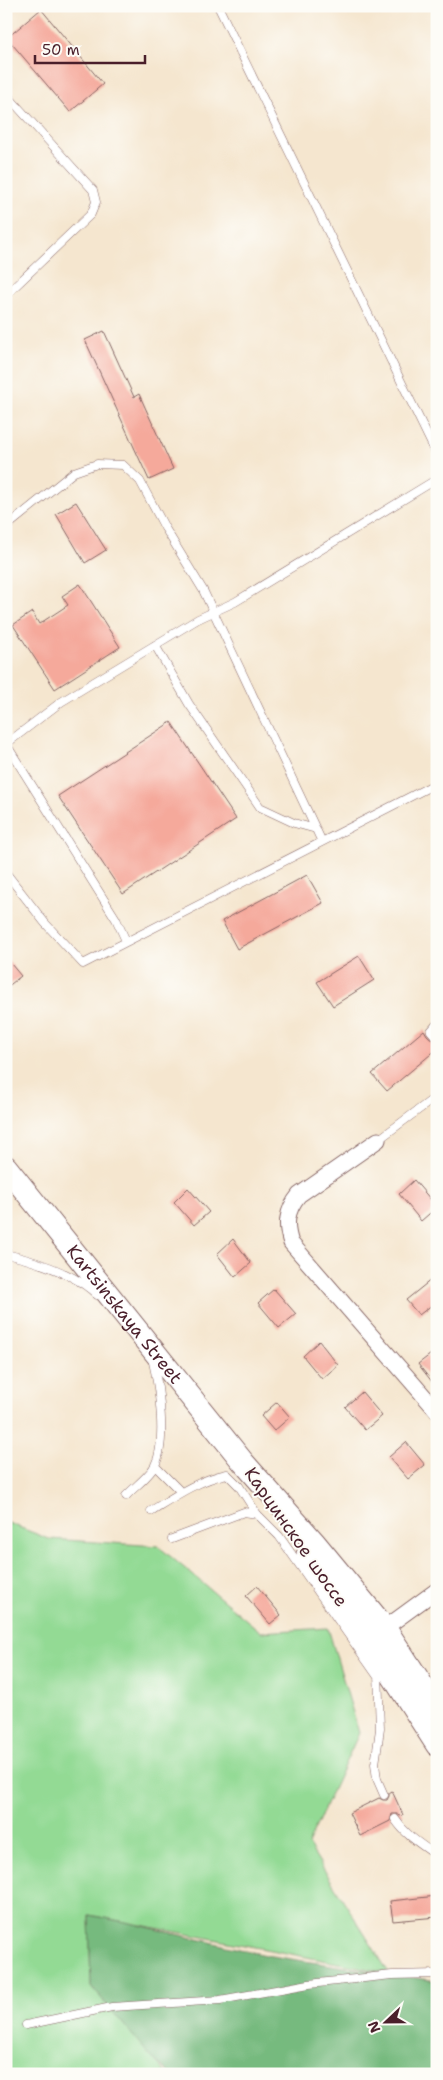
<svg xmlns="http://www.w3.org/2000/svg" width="443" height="2080" font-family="'Shantell Sans',sans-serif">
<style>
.green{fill:#93da94;stroke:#6e7c60}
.forest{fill:#76ba7e;stroke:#606c54}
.building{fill:#f5a99b}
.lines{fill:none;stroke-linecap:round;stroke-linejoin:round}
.service-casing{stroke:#866564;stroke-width:9}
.minor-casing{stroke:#866564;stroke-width:17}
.tertiary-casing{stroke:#866564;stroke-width:21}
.secondary-casing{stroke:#866564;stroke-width:24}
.service{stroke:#fff;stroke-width:8}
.minor{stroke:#fff;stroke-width:15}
.tertiary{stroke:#fff;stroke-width:19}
.secondary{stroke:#fff;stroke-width:22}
.labels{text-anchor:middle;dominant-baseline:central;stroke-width:4;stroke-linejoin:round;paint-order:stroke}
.street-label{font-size:18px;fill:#4a1f2b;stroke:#fdfcf7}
</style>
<rect width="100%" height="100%" fill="#fdfcf7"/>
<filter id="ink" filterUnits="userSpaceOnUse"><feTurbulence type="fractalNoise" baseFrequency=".02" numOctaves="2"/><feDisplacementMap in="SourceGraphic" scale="10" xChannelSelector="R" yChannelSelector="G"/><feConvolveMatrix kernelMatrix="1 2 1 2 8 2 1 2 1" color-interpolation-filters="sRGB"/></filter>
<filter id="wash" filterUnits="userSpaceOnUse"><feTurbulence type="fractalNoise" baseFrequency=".0096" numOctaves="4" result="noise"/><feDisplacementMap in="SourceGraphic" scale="20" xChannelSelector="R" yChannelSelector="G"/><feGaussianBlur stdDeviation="1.12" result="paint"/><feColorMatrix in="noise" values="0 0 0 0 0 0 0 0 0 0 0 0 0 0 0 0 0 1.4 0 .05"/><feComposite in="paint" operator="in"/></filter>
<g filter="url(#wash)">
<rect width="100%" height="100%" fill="#f5e6cf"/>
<path class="green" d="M6,1522L49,1539L158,1546L261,1632L328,1628L359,1733L308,1844L389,1973L89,1915L91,1986L167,2074H6Z"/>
<path class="forest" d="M89,1915L130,1923L265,1955L437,1981V2074H171L151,2057L91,1986Z"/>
<g id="blocks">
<path class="building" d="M41,9L103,84L70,112L7,38Z
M104,331L134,397L139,394L173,469L149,480L85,340Z
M76,502L106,550L85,563L56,514Z
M80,584L120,647L55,689L13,625L32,612L39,624L68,605L62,596Z
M171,722L236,819L123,894L58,796Z
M307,875L323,903L237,949L222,921Z
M359,956L374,980L333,1006L317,982Z
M6,958L21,976L6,988Z
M424,1030L427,1035L437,1044V1049L387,1091L372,1074Z
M414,1180L437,1207L421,1221L399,1194Z
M188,1188L209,1212L194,1225L174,1202Z
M233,1239L251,1263L235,1277L217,1254Z
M437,1275V1301L419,1315L406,1300Z
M274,1289L296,1314L279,1328L258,1303Z
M319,1341L338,1365L322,1379L303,1356Z
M431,1354L437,1361V1388L418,1364Z
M362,1392L382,1416L365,1430L345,1407Z
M277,1402L290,1417L274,1431L261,1416Z
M406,1442L425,1465L408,1479L389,1457Z
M257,1586L281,1615L270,1624L246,1596Z
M392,1791L403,1815L400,1816L397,1814H392L390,1821L360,1836L349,1813L379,1798L383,1800H387L389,1796V1793Z
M437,1896V1917L393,1921L390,1901Z"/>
</g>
</g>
<g filter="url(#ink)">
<use href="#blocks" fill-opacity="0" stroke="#866564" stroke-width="1"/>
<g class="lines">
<g class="service-casing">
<path id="service" d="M218,6L437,455
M6,94L93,190L96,202L91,214L6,295
M6,527L74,472L97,464L123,465L140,481L165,528L203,590L322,842
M155,645L189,704L260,807L294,823L316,829
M6,744L61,702L198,619L235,602L437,479
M6,744L116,919L126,941
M6,873L45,923L83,964L437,783
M437,1024L431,1031L437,1038
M378,1140L437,1096
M6,1254C35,1261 76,1274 97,1295
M155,1466L181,1492
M126,1496C133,1488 151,1475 155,1465C167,1442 159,1387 153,1362
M151,1511C175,1496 198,1480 227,1474L239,1486L257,1514
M172,1539L244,1512L257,1514L279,1536L378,1677
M378,1672L380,1729L375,1764L377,1779L384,1795
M395,1819C406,1836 421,1844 437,1856
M26,2025L112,2007L220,2000L309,1984L392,1975L437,1974"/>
</g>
<g class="minor-casing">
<path id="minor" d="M378,1140L299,1195C286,1211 285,1225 291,1243L437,1411
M385,1628L437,1590"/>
</g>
<g class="tertiary-casing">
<path id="tertiary" d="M306,1554L316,1568"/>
</g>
<g class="secondary-casing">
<g id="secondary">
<path id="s1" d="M6,1167L243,1462L314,1542L385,1628L437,1708"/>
<path d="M316,1568L370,1641L437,1745"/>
</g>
</g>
<use href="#service" class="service"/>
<use href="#minor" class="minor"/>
<use href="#tertiary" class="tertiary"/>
<use href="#secondary" class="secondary"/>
</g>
</g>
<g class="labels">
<g class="street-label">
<text stroke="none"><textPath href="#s1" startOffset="189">Kartsinskaya Street</textPath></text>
<text transform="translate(296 1537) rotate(55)">Карцинское шоссе</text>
</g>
</g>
<rect width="443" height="2080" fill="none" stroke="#fdfcf7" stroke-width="25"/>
<g transform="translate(386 2022) rotate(248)" stroke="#fdfcf7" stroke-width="4" paint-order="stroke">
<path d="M0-4L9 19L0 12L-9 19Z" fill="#4a1f2b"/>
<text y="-8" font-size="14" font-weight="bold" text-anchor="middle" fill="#4a1f2b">N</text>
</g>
<path d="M35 55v8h110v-8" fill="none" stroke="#4a1f2b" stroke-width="2.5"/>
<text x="42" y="55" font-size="15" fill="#4a1f2b" stroke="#fdfcf7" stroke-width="4" paint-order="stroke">50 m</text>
</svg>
